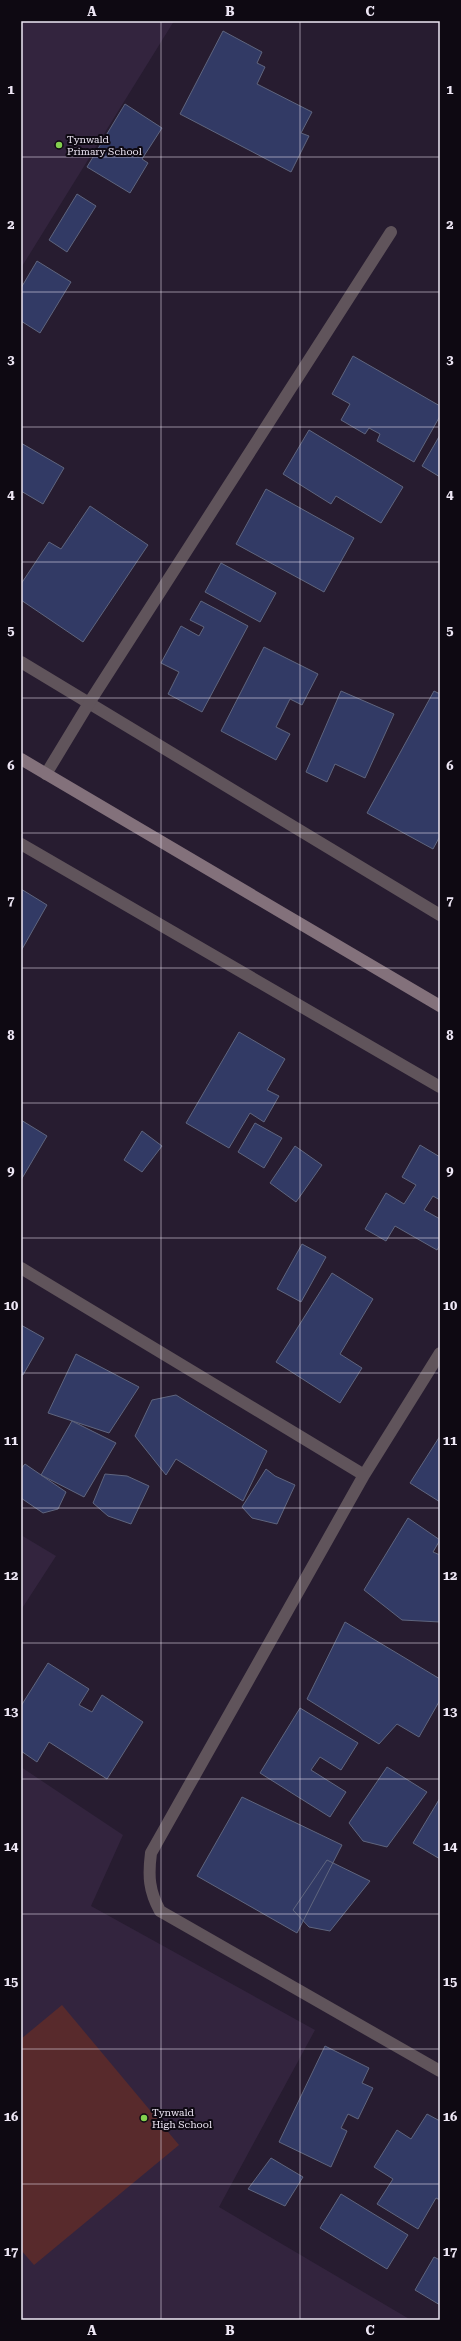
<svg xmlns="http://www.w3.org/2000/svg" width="461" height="2341" font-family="'Roboto Serif',serif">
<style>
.built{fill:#33243e}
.green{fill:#582a2c}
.building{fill:#323a65;stroke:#5f657e}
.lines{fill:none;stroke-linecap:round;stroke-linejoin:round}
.lane{stroke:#60545b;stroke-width:12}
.street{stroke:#60545b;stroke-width:12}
.secondary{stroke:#83717b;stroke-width:12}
.grid{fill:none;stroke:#eee7f5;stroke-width:1;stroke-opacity:0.55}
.poi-dot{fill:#83d04f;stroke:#0e0912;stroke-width:1.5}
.labels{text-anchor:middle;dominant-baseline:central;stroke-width:4;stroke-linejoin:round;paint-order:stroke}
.poi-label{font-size:10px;fill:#eee7f5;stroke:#0e0912;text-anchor:start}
.neatline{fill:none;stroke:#eee7f5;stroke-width:1.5}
.grid-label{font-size:13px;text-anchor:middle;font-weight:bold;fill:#eee7f5}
</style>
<rect width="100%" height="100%" fill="#271c30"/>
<path class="built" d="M21,21H174L21,268Z
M21,1535L56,1556L21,1610Z
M21,1767L123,1835L91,1906L315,2030L219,2207L411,2320H21Z"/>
<path class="green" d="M62,2005L179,2145L34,2265L21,2250V2039Z"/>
<path class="building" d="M223,31L262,52L257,63L265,67L257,84L312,112L301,133L309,136L291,172L180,114Z
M125,104L162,128L142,159L148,163L130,193L87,167Z
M77,194L96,206L67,252L49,240Z
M37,261L71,282L40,333L21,321V288Z
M353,356L440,406V416L414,462L377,441L380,434L369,428L365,434L341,420L350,404L332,394Z
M309,430L403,487L381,523L336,496L331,504L283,474Z
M440,435V477L422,466Z
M21,443L64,468L43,504L21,491Z
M266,489L354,538L324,592L236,544Z
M90,506L148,545L83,642L21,600V584L49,542L61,549Z
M221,563L276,593L260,622L205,592Z
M201,601L248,626L202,712L168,694L179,672L161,663L181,626L199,636L204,627L190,620Z
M264,647L318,674L302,705L290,699L276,727L290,734L276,760L221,731Z
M341,691L394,714L365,778L335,764L327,782L306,772Z
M434,691L440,694V836L433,849L367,813Z
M21,889L47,905L21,951Z
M239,1032L285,1059L267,1090L279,1096L264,1122L250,1113L229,1148L186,1123Z
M21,1120L47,1136L21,1180Z
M255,1123L282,1138L264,1168L238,1152Z
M142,1131L162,1146L142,1172L124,1160Z
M420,1145L440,1157V1200L433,1196L424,1210L440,1219V1245L437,1250L395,1226L386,1241L365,1229L386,1193L404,1204L416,1185L402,1177Z
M295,1146L322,1165L296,1202L270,1183Z
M302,1244L326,1257L301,1302L277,1289Z
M332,1273L373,1299L340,1354L362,1368L340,1403L276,1362Z
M21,1325L44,1338L23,1375L21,1374Z
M76,1354L139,1387L109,1433L48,1413Z
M176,1395L267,1451L243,1501L176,1459L166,1475L135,1436L152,1400Z
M72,1421L116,1443L84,1497L41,1475Z
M440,1436V1502L410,1483Z
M25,1464L66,1492L58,1509L43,1513L21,1498V1469Z
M266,1469L275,1476L295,1485L277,1524L252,1518L242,1507Z
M105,1474L127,1476L149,1486L131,1524L108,1516L93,1503Z
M408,1518L440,1540L433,1552L440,1555V1622L402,1620L364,1590Z
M345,1622L440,1679V1700L419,1737L397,1724L379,1744L307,1699Z
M48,1663L89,1689L79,1705L92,1712L102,1695L143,1722L107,1779L49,1742L37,1762L21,1751V1706Z
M300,1708L358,1743L341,1770L320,1757L311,1770L346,1792L330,1817L260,1773Z
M387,1767L427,1792L387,1847L363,1841L349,1823Z
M242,1797L342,1845L297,1933L197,1876Z
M440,1798V1859L413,1843Z
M327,1860L370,1881L330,1931L309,1927L293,1910Z
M325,2046L369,2068L362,2083L373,2088L358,2119L348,2114L341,2128L347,2131L331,2167L279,2142Z
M427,2114L440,2121V2200L436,2198L418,2229L377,2204L393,2179L374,2167L397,2130L411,2139Z
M271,2158L303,2177L285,2206L248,2189Z
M341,2194L408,2235L387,2269L320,2228Z
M434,2257L440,2260V2305L415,2290Z"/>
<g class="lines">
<path class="lane" d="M21,662L440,915
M21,844L440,1087"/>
<path class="street" d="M46,774L89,703L391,232
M21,1268L364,1475
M440,1353L364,1475L151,1853C148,1876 149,1891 160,1911L440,2071"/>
<path class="secondary" d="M21,759L440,1006"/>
</g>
<path class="grid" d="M161,21V2320M300,21V2320M21,157H440M21,292H440M21,427H440M21,562H440M21,698H440M21,833H440M21,968H440M21,1103H440M21,1238H440M21,1373H440M21,1508H440M21,1643H440M21,1779H440M21,1914H440M21,2049H440M21,2184H440"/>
<g class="poi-dot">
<circle cx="59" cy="145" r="4"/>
<circle cx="144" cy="2118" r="4"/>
</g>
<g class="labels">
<g class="poi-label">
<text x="67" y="139">Tynwald<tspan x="67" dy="12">Primary School</tspan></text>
<text x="152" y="2112">Tynwald<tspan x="152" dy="12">High School</tspan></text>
</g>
</g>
<rect width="461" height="2341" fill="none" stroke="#0e0912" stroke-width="44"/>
<rect x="22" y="22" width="417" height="2297" class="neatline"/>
<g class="grid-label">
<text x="92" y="16">A</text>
<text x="230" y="16">B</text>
<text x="370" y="16">C</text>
<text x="11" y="94">1</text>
<text x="450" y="94">1</text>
<text x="11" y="229">2</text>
<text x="450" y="229">2</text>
<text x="11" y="364">3</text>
<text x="450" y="364">3</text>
<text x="11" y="499">4</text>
<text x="450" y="499">4</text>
<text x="11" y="635">5</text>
<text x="450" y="635">5</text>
<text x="11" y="770">6</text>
<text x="450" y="770">6</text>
<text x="11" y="905">7</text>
<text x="450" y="905">7</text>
<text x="11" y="1040">8</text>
<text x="450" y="1040">8</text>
<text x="11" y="1175">9</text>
<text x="450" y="1175">9</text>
<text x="11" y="1310">10</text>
<text x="450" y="1310">10</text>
<text x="11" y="1445">11</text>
<text x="450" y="1445">11</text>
<text x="11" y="1580">12</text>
<text x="450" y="1580">12</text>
<text x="11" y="1716">13</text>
<text x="450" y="1716">13</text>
<text x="11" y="1851">14</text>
<text x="450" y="1851">14</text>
<text x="11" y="1986">15</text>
<text x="450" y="1986">15</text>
<text x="11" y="2121">16</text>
<text x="450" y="2121">16</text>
<text x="11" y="2256">17</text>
<text x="450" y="2256">17</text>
<text x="92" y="2335">A</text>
<text x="230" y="2335">B</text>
<text x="370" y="2335">C</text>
</g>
</svg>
